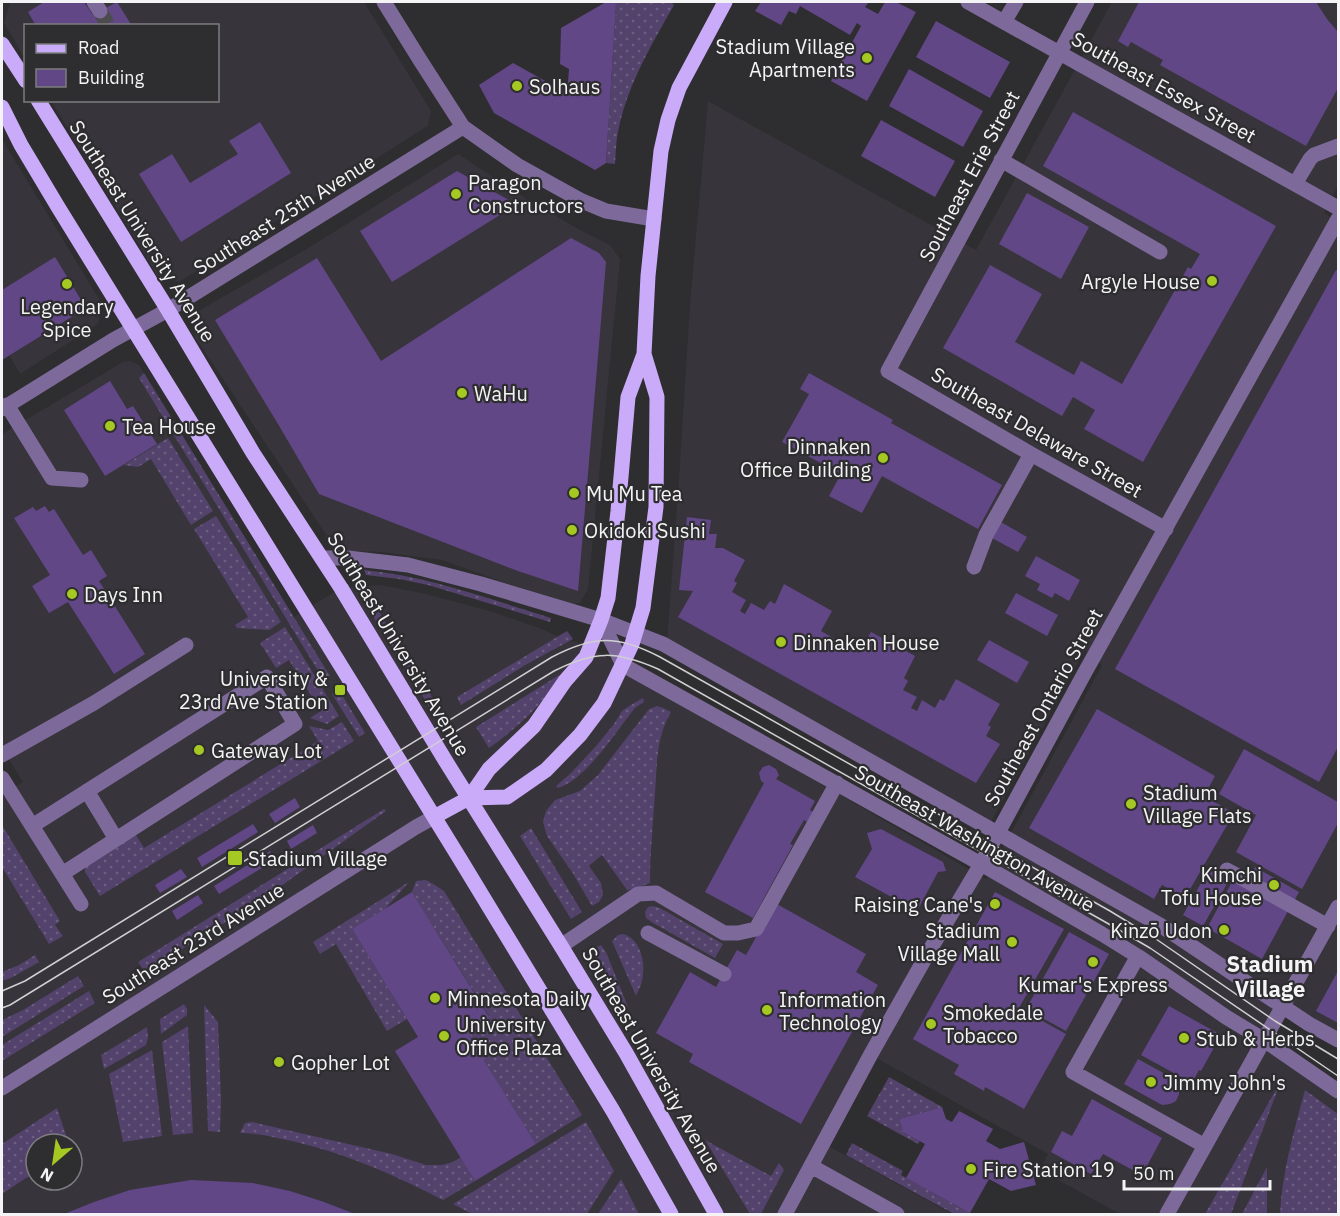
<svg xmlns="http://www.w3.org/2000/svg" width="1340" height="1216" font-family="'IBM Plex Sans',sans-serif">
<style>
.built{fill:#37343c;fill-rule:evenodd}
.grass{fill:url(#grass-dots)}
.building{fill:#624787}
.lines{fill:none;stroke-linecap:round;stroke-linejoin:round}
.minor-tunnel{stroke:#4c4b4d;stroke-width:15;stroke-dasharray:15 8;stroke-linecap:butt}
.minor{stroke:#7d6a9a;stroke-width:15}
.major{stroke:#caabf9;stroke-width:15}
.tram{stroke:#d0cfd1;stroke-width:1.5}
.poi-dot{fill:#a5c823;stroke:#2e2d2f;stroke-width:2}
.labels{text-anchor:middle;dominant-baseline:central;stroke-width:4.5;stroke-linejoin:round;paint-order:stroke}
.poi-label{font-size:20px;fill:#f4f3f5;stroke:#2e2d2f;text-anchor:start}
.street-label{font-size:20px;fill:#f4f3f5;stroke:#2e2d2f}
.quarter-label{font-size:22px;font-weight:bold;fill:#f4f3f5;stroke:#2e2d2f}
</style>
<defs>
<pattern id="grass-dots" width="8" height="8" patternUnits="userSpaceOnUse" patternTransform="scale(1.5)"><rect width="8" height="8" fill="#53426b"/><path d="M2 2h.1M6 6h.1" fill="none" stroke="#6c5e81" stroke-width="1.8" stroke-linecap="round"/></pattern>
</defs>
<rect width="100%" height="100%" fill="#2e2d2f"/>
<path class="built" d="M10,2H364L431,111L428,126L179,282L158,276L51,101L218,100V26H26L25,59L4,23Z
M1112,2H1338V186L1324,213L1338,221V1040L1282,1006L1264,1040L1338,1091V1214H1120L1040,1170L1048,1154L871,1055L823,1143L952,1214H2V777L10,790L23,782L2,748V434L123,362L130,361L139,365L144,373L294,617L341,588L380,585L427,594L493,612L545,630L554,635L585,645L680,696L677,701L986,879L1102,665L1085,650L990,824L667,641L679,480L690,304L708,101L976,250ZM36,1144H72V1180H36Z
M2,139L99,299L102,309L98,324L20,374L2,342Z
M458,154L525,198L580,230L610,245L620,259L588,589L580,603L567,605L442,560L382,552L349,551L333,545L195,337L193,321L200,310L310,247Z"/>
<path class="grass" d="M615,2H671L674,5C652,44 629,82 619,127C616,139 616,152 615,164L606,163L616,5Z
M144,373L330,676L323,679L139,378Z
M168,438L213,511L191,525L151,459L138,467L124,465Z
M216,516L281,622L269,630L237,628L235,625L248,617L194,529Z
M364,570C428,576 489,599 551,618L550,622L428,585L399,579L366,575Z
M360,581L443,715L437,719L353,584Z
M285,627L339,716L327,724L310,718L321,711L289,660L276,668L260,643Z
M567,631L573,639L527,664L461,705L457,697Z
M559,675L560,677C541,706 517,728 489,748L476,727Z
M339,690L365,733L359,737L332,694Z
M643,698L644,702L635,708C617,730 586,780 558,788L556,786L571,773L597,745L614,724L622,711L629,706Z
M657,706L663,708L671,712C656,738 657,765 655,794C653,824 650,854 650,883L634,889L627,890L602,855L589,866L601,883L603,895L599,902L592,906L572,872L547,836L543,822L546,811L555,800L580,791L598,775L649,709Z
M342,722L354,741L100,896L85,872V865L136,835L144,848L318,741L309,726L328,730Z
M384,809L386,811L260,901L148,970L145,972L138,962Z
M2,825L60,921L55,925L63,936L49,944L2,867Z
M531,828L582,912L571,919L520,836Z
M426,880L435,885L444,891L582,1115L536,1144L469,1036L492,1021L412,892L416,881Z
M409,882L385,909L352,929L407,1019L387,1031L336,944L320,954L313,942Z
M653,906L660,908L723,944L715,958L653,923L646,918L645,912L648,907Z
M623,934C639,938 645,959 643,974C643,982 639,989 636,996L612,941L618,935Z
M601,945L606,952L628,1007L625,1006L593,954V949Z
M35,955L39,962L11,978L2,981V972L19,965Z
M78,976L84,986L2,1037V1020L23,1010Z
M89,991L95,1003L2,1061V1045Z
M184,1004L187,1009V1015L161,1034L160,1019Z
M204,1005L218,1022L221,1101L220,1132L208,1131Z
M188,1026L193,1133L173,1135L162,1042Z
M147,1027L148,1038L146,1045L104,1069L101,1055Z
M152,1050L162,1136L123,1142L109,1074Z
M889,1077L942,1107L899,1119L903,1132L920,1141L918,1144L867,1116Z
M1281,1081L1231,1214H1205Z
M1305,1090L1338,1114V1214H1280C1282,1172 1294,1131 1305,1090Z
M57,1108L69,1144H36V1174L26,1178L2,1194V1144Z
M252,1122L392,1154L426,1165H442L453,1162L461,1157L475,1181L443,1200C390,1173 341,1151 282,1139C268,1136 255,1133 240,1133L245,1123Z
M586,1122L614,1171L587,1214H472L453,1204Z
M705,1140L771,1176L779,1163L784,1170L761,1214H750Z
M852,1143L903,1171L901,1175L972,1214H954L846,1155Z
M1267,1167V1214H1242Z
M621,1179L639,1214H598Z"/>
<path class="building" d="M44,2H84L93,15L117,2L132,26H36L28,12Z
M606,2H615L616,5L606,163L595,170L494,113L479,85L513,63L558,88L568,82L569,69L560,64L561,28Z
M761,2H869L865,7L878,14L885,2H896L916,12L867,101L831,81L861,26L857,23L850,35L800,6L796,14L789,11L781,25L755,11Z
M1139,2H1316L1327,19L1338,32V88L1306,146L1160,65L1163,60L1131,42L1128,47L1118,41Z
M936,21L1010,62L990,98L916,57Z
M909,69L983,111L963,147L889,106Z
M1073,112L1276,226L1143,462L1084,429L1095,410L1073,397L1062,416L943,348L990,265L1042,294L1015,342L1074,375L1081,361L1122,384L1188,267L1191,269L1200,254L1043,166Z
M881,120L955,161L935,197L861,156Z
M260,122L291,173L181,242L139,174L172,154L190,183L238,154L229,141Z
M457,171L512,202L513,207L392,282L360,231Z
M1027,193L1089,227L1061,279L999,244Z
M571,238L599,253L606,262L578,591L518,571L319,494L278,424L215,320L317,258L381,361Z
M55,257L86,308L2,360V290Z
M1336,270L1338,271V747L1319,782L1115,669Z
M809,373L893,420L891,423L1002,485L978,529L882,476L862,513L829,496L841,474L782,442L809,394L800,389Z
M110,381L127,409L133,406L157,444L105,476L64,410Z
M45,506L49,512L54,509L83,555L91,550L107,576L99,581L145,654L114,674L68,602L49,613L32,586L50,575L14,518L33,507L36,511Z
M687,517L711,520L709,534H717L715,548H723L745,560L734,581L737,583L732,592L746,600L740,611L745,614L751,603L764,610L770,601L775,604L784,584L832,611L821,631L859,653L871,632L915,656L904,678L908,681L903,690L917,697L911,708L917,711L922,700L935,708L940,699L944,701L956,679L1000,704L988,725L991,727L986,736L1000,744L976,783L678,617L693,591L679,590Z
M999,521L1027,537L1018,552L990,537Z
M1036,556L1080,580L1069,601L1055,593L1052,598L1037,590L1040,584L1025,576Z
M1016,593L1058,615L1047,636L1005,613Z
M989,640L1029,662L1017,683L977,660Z
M1097,709L1215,776L1204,796L1234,813L1185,898L1162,885L1154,899L1029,828Z
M1244,749L1338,802V823L1302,889L1236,852L1256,815L1219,794Z
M769,765L776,769L779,775L776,779L815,801L810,810L813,812L807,822L804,820L790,844L793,845L753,918L705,892L764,783L761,781L759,773L763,767Z
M295,798L300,807L275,823L269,814Z
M253,824L258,832L202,867L197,858Z
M313,825L317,833L291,849L287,841Z
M881,829L943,862L946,871L938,872L917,911L855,877L872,849L867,833Z
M270,851L275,860L219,894L214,886Z
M1255,867L1299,892L1293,903L1249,878Z
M181,869L187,877L160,893L155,885Z
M1209,869L1229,880L1203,926L1183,915Z
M1233,880L1288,911L1262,959L1207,928Z
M412,892L492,1022L469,1036L536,1144L475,1181L395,1051L418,1037L352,929Z
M995,892L1064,929L1019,1008L1066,1034L1024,1109L985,1087L984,1091L954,1074L959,1065L913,1039Z
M198,895L203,903L177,920L172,911Z
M775,903L866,954L856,972L878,985L801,1124L689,1062L693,1054L656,1033L690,972L716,987L737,950L746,955Z
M1069,932L1109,954L1066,1031L1026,1009Z
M1338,971V1023L1316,1011Z
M1169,1006L1221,1035L1201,1071L1199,1070L1192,1083L1141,1055Z
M1138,1059L1176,1080L1179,1087V1094L1176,1101L1170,1104L1162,1105L1124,1084Z
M1092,1099L1162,1138L1142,1175L1103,1154L1091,1174L1051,1152L1062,1131L1072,1136Z
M942,1107L946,1119L952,1122L959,1111L993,1129L986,1141L1000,1149L1024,1142L1036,1185L1011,1191L989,1179L970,1213L906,1178L925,1144L903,1132L899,1119Z
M191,1180L253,1183L290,1191L324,1202L355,1214H64L94,1202L130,1190Z"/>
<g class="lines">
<path class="minor-tunnel" d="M100,11L108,25L112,26"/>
<path class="minor" d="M94,2L100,11
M384,2L420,60L463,127L517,165L582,201L606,211L654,219
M968,2L1338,208
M1087,2L888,371L1031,454L1166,529
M1004,22L1016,2
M1001,160L1160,252
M1295,184L1310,159L1314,155L1338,146
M7,405L52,478L81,480
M2,409L113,340L168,310L463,127
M322,558H348L408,565L481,584L601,620L663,644L1160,925L1309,1024L1338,1040
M974,567L986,535L1031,454
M601,620L623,665L981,864L1102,934L1139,957L1226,1017L1264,1040L1338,1091
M2,755L94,703L186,645
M2,778L81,904
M87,791L116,839
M32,826L267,677L295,724L62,874
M1227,870L1328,926
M648,933L724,974
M561,946L638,894L656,893L724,933H738L756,929L837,783
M1139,957L1134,963L1073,1072L1205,1146
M2,1088L416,827L434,817
M811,1166L897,1214
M785,1214L871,1054L928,953L981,864L1084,674L1338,219
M1167,1214L1338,907"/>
<path class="major" d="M2,44L26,81
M38,100L168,310L253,453L341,588L445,760L561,946L626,1053L716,1214
M2,107L21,145L58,207L460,859L613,1111L671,1214
M469,798L507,797L546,770L580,735L604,703L632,644L643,608L656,507L657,397L644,354
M434,817L469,798L489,769L534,726L565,681L586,657L601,620L608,598L618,511L628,397L644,354L648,276L661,151L668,120L679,88L725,2"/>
<path class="tram" d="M2,991L25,981L552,657C594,635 618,635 660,657L1110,911L1156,939L1275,1021L1338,1059
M2,1008L10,1005L554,671C595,650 616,651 658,669L1107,923L1150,948L1338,1076"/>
</g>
<g class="poi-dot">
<circle cx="867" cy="58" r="6"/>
<circle cx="517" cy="86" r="6"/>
<circle cx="456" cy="194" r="6"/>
<circle cx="1212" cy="281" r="6"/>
<circle cx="67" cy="284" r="6"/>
<circle cx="462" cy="393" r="6"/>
<circle cx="110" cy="426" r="6"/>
<circle cx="883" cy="458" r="6"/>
<circle cx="574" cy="493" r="6"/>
<circle cx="572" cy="530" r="6"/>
<circle cx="72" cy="594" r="6"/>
<circle cx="781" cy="642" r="6"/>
<rect x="334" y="684" width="12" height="12" rx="3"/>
<circle cx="199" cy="750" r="6"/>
<circle cx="1131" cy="804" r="6"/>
<rect x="227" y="850" width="16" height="16" rx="3"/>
<circle cx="1274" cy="885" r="6"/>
<circle cx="995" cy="904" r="6"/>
<circle cx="1224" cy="930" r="6"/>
<circle cx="1012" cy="942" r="6"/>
<circle cx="1093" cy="962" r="6"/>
<circle cx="435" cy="998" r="6"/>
<circle cx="767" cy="1010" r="6"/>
<circle cx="931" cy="1024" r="6"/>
<circle cx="444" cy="1036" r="6"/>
<circle cx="1184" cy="1038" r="6"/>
<circle cx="279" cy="1062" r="6"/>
<circle cx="1151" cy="1082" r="6"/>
<circle cx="971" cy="1169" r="6"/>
</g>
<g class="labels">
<g class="poi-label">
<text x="855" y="46" text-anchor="end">Stadium Village<tspan x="855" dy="23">Apartments</tspan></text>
<text x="529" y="86">Solhaus</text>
<text x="468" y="182">Paragon<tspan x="468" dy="23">Constructors</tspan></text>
<text x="1200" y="281" text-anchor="end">Argyle House</text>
<text x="67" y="306" text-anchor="middle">Legendary<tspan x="67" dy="23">Spice</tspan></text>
<text x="474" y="393">WaHu</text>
<text x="122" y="426">Tea House</text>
<text x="871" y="446" text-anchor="end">Dinnaken<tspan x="871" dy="23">Office Building</tspan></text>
<text x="586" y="493">Mu Mu Tea</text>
<text x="584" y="530">Okidoki Sushi</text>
<text x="84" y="594">Days Inn</text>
<text x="793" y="642">Dinnaken House</text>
<text x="328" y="678" text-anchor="end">University &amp;<tspan x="328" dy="23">23rd Ave Station</tspan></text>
<text x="211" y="750">Gateway Lot</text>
<text x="1143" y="792">Stadium<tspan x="1143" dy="23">Village Flats</tspan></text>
<text x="248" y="858">Stadium Village</text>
<text x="1262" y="874" text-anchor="end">Kimchi<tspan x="1262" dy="23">Tofu House</tspan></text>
<text x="983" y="904" text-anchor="end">Raising Cane's</text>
<text x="1000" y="930" text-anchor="end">Stadium<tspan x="1000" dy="23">Village Mall</tspan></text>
<text x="1212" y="930" text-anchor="end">Kinzō Udon</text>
<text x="1093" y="984" text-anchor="middle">Kumar's Express</text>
<text x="447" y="998">Minnesota Daily</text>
<text x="779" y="999">Information<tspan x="779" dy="23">Technology</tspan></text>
<text x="943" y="1012">Smokedale<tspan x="943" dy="23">Tobacco</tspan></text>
<text x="456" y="1024">University<tspan x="456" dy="23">Office Plaza</tspan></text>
<text x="1196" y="1038">Stub &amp; Herbs</text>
<text x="291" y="1062">Gopher Lot</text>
<text x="1163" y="1082">Jimmy John's</text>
<text x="983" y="1169">Fire Station 19</text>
</g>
<g class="street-label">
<text transform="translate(1164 87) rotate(29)">Southeast Essex Street</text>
<text transform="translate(969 176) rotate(-62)">Southeast Erie Street</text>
<text transform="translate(284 214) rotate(-32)">Southeast 25th Avenue</text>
<text transform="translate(143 231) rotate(58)">Southeast University Avenue</text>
<text transform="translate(1037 432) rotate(30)">Southeast Delaware Street</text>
<text transform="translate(399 644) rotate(59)">Southeast University Avenue</text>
<text transform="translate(1043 707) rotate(-61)">Southeast Ontario Street</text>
<text transform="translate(975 838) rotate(30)">Southeast Washington Avenue</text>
<text transform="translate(193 943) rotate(-32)">Southeast 23rd Avenue</text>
<text transform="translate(652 1060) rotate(60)">Southeast University Avenue</text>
</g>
<g class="quarter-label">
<text x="1270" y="963">Stadium<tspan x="1270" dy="25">Village</tspan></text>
</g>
</g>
<rect width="1340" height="1216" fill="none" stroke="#f4f3f5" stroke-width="6"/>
<rect x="24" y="24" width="195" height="78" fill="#2e2d2f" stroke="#7d7c7e" stroke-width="1.5"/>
<rect x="36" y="44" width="30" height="9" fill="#caabf9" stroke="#7d7c7e" stroke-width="1.5"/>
<text x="78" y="54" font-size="18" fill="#f4f3f5">Road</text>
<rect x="36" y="69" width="30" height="18" fill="#624787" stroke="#7d7c7e" stroke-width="1.5"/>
<text x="78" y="84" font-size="18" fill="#f4f3f5">Building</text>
<g transform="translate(54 1162) rotate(209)"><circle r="28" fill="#2e2d2f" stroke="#7d7c7e" stroke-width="1.5"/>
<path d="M0-4.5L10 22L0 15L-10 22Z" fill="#a5c823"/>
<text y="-9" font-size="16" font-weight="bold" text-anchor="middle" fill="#f4f3f5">N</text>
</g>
<path d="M1124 1180v9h146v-9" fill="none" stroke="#f4f3f5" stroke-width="3"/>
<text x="1133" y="1180" font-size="18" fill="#f4f3f5" stroke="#2e2d2f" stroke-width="4.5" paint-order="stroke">50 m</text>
</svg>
